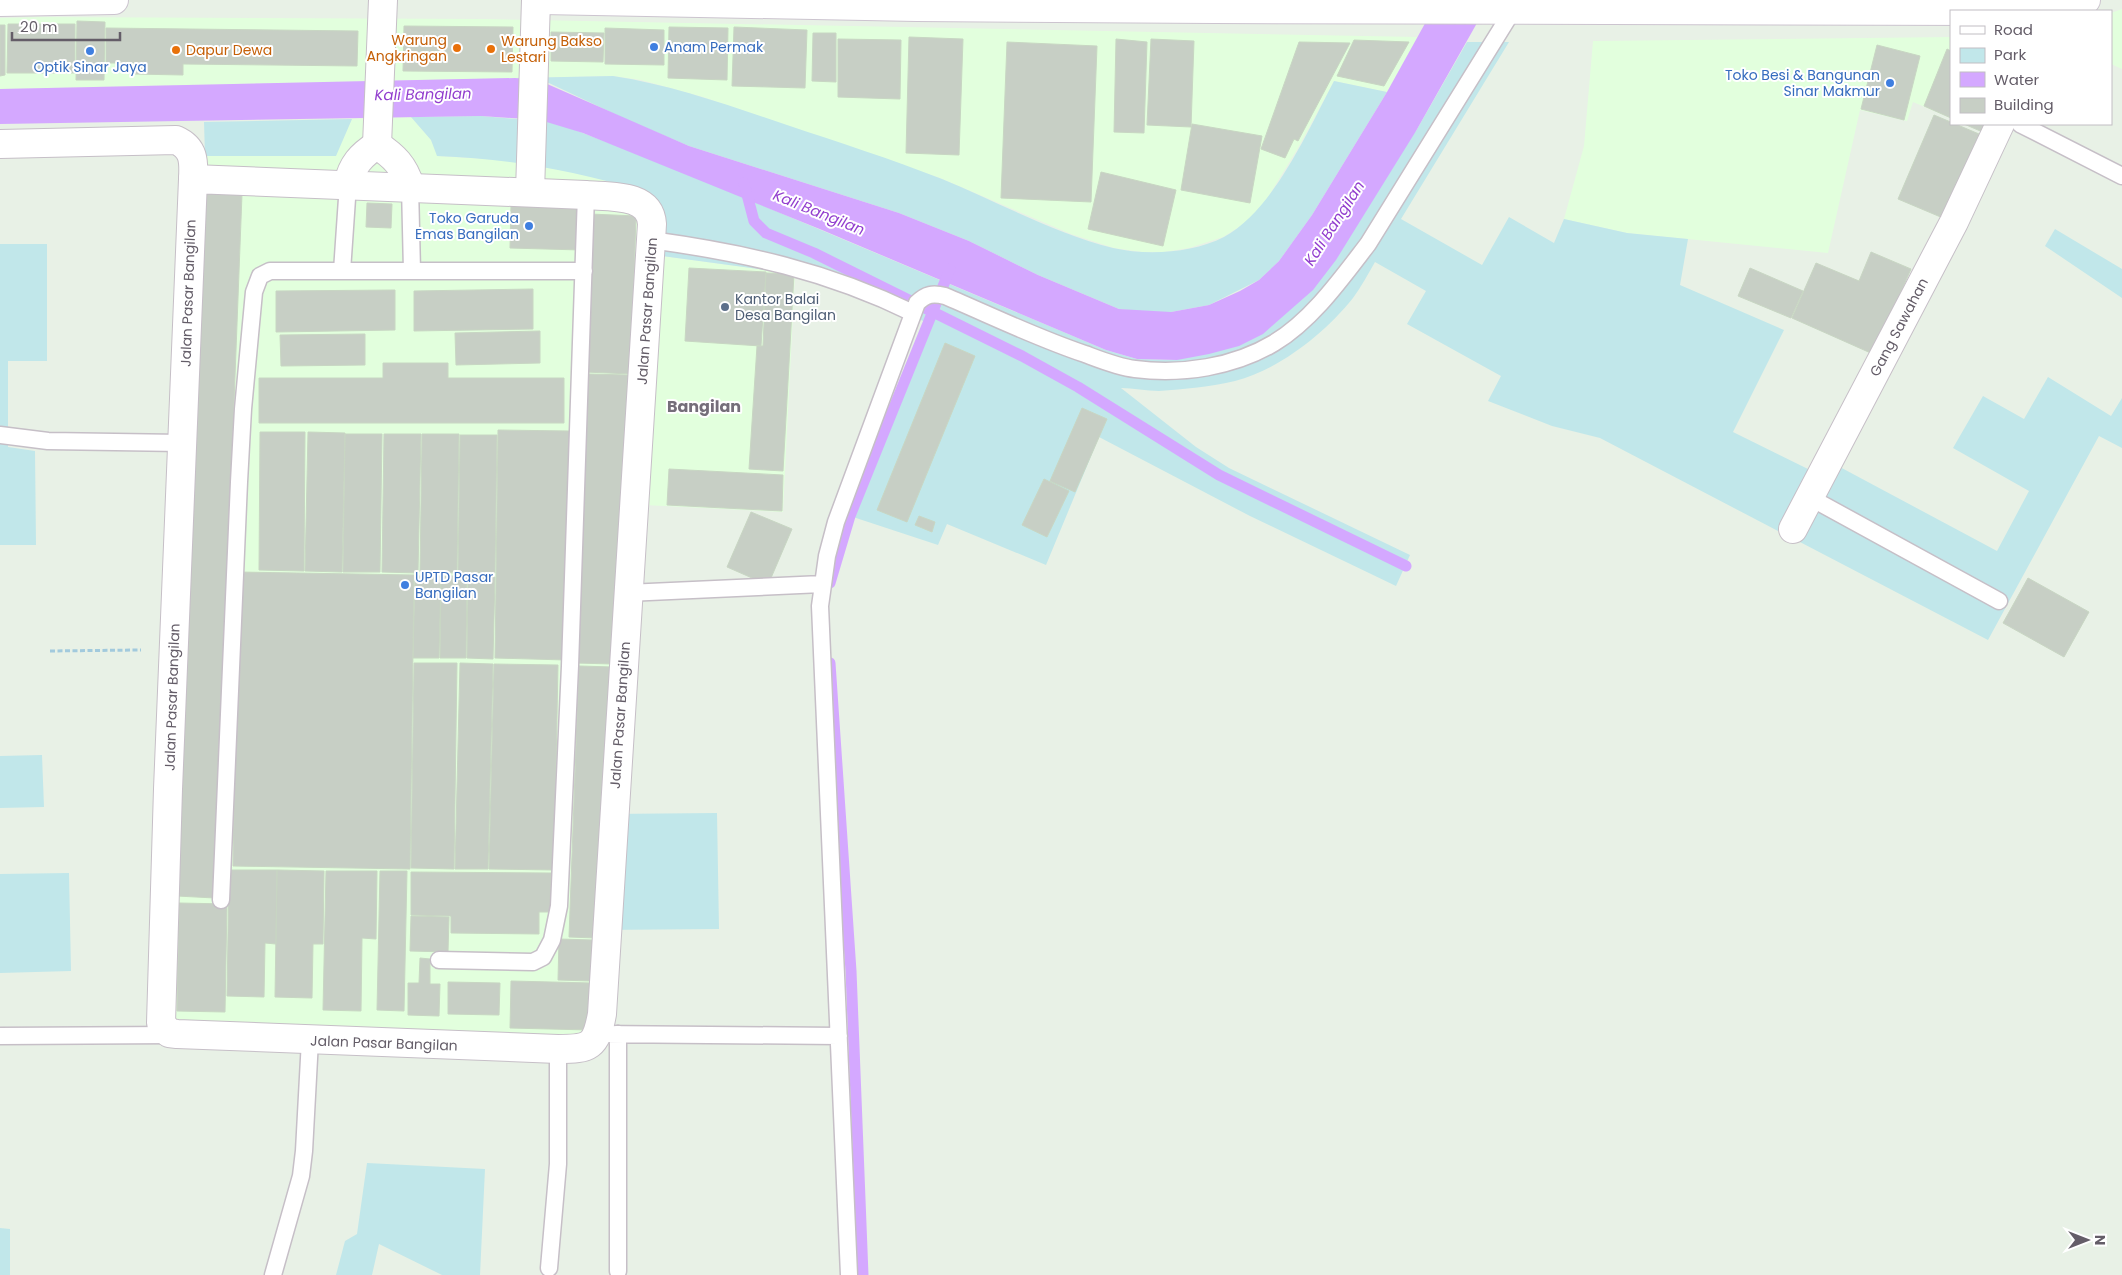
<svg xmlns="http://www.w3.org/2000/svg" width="2122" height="1275" font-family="Poppins,sans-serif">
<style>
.commercial{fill:#e2ffdd}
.green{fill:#c1e7ea}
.water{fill:#d4a8ff}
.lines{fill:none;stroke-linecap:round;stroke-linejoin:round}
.stream{stroke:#d4a8ff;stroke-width:11}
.building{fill:#c7cfc5;stroke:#c8d6c3}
.service-casing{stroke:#c6bfc7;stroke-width:19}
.minor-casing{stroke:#c6bfc7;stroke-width:30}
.secondary-casing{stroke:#ccc4cf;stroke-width:30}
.path{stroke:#a2cadd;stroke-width:3;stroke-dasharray:5 2.5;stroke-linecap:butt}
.service{stroke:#fff;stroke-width:16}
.minor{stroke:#fff;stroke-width:28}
.secondary{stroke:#fff;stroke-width:28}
.shop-dot{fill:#3f7fe0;stroke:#fff;stroke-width:2}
.food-dot{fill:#e8710a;stroke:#fff;stroke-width:2}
.service-dot{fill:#5c6f8a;stroke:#fff;stroke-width:2}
.labels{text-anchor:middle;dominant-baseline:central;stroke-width:4;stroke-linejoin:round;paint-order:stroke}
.food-label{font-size:14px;fill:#c56008;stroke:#fff;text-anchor:start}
.shop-label{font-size:14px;fill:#366cbe;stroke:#fff;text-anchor:start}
.street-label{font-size:14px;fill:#645d68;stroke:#fff}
.service-label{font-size:14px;fill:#4e5e75;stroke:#fff;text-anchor:start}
.water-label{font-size:15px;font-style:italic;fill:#923ece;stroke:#fff}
.quarter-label{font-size:16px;font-weight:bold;fill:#756e7a;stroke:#fff}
</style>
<rect width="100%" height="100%" fill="#e8f1e6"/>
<path class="commercial" d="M2122,9V69L2111,64V13Z
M46,17L484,19L1418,37L1387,92L1334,81L1298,148L1265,202L1247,222L1223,237L1189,248L1164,252H1142L1114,248L1071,234L940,178L703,97L641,80L613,76L0,89V18Z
M1951,37V118L1913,102L1907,121L1860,110L1828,253L1627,233L1564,219L1584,146L1593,41Z
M411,117L431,140L438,156L516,161L582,174L640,190L633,376L591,1036L398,1031L171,1019L205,156H335L352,119Z
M662,256L795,274L783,512L644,505Z"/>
<path class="green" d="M1467,42H1509L1401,219L1482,265L1509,217L1554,243L1564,219L1627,233L1688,239L1680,285L1784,330L1733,432L1810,470L1778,531L1600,438L1552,426L1488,401L1501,376L1407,324L1426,291L1375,262C1368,274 1361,287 1353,298C1324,334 1280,369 1235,381C1211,387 1184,389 1159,391C1146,391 1133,388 1121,388L1196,447L1229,468L1410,555L1396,586L1250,516L1099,437L1046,565L947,524L938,545L850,516L928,323L861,295L795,274L662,256L640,190C569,170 512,159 437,156L431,140L411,117L481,116L554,122L669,166L1106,350L1137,359L1177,360L1416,131Z
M613,76C673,85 730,106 787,125C838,142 891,159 942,179C998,202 1054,233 1113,248C1148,256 1192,253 1224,237C1274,210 1308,130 1334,81L1387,92L1312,215L1279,261L1259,280L1209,305L1171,312H1146L1119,309L1038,275L969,241L899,213L689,146L623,118L549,83L515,78Z
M352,119L336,156H205L204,122Z
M2055,229L2122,269V298L2045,246Z
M0,244H47V361H8V447L35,451L36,545H0Z
M2048,377L2111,416L2122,398V448L2099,436L1988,640L1798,541L1838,466L1997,551L2029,491L1953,448L1983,396L2024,419Z
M42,755L44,807L0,808V756Z
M717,813L719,929L599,930L607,814Z
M69,873L71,971L0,973V874Z
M367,1163L485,1169L480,1275H442L379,1244L372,1275H336L345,1241L357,1234Z
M0,1228L10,1229V1275H0Z"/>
<path class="water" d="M1438,0H1490L1416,131L1336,260L1313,290L1263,334L1239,346L1209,354L1177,360L1137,359L1106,350L822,230L583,133L540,120L481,116L0,124V89L515,78L538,80L689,146L899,213L969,241L1038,275L1119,309L1171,312L1209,305L1240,291L1259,280L1279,261L1312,215L1387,92Z"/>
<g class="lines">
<path class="stream" d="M744,183L754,221L766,233L814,253L1022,356L1078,387L1219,475L1406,566
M830,583L850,516L950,269
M830,663L851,971L863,1275"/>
</g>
<path class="building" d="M77,21L105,22L104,80H76Z
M8,24H75V73H7Z
M0,25H5V75L0,76Z
M404,26L513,27L512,72L403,71Z
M669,27L728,28L727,80L668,78Z
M734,27L807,30L805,88L732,86Z
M106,28L358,31L357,66L183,64V75L134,74V63H106Z
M605,28L664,30V65L605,64Z
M551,32L604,33L603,62L551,61Z
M813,33H836V82L812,81Z
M909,37L963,39L959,155L906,153Z
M838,39L901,40L900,99L838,97Z
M1116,39L1147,42L1144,133L1114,132Z
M1151,39L1194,41L1191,127L1147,125Z
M1354,40L1409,42L1384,86L1337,76Z
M1007,42L1097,46L1091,202L1001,198Z
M1299,42L1350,43L1298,141L1294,139L1285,158L1261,149Z
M1877,45L1920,56L1904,120L1861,109Z
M1947,49L1951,51V118L1924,106Z
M1934,115L1979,134L1943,218L1898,199Z
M1192,124L1262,136L1250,203L1181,190Z
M1964,124H1989L1985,133Z
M1101,172L1176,190L1163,246L1088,229Z
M204,192L242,194L215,898L177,896Z
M367,203L392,204L391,228L366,227Z
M511,205L582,208L581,250L510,248Z
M590,214L636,216L631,374L585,372Z
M1871,252L1911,269L1873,354L1792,318L1816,263L1859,281Z
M689,268L766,272L761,346L685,341Z
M1750,268L1803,291L1791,318L1738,296Z
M766,273L794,274L783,471L749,469L757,346H763Z
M533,289V329L414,331V291Z
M395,290V330L276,332V291Z
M540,331V363L456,365L455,333Z
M365,334V365L281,366L280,335Z
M945,343L975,356L907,522L877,510Z
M383,363H448V378H564V423H259V378H383Z
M588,374L628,375L613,664L576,663Z
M1082,408L1107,419L1075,492L1050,481Z
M498,430L570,431L566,660L495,658Z
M260,432H305L304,571L259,570Z
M308,432L345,433L342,572L305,571Z
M345,434H382L380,572H343Z
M384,434H421L418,573L382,572Z
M422,434H459L457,573L420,572Z
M460,435H497L495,573H458Z
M669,469L783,475L782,511L667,505Z
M1044,479L1069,491L1047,537L1022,525Z
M751,512L792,529L768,585L727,567Z
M919,516L935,522L932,532L915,525Z
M238,572L414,575L410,869L233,866Z
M415,576H441L439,658H413Z
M441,576H467L466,658H440Z
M468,576L495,577L493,659L467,658Z
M2028,578L2089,612L2064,657L2003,623Z
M414,663H457L454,869L411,868Z
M460,663L493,664L488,869H455Z
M494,664L558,665L554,870L489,869Z
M579,666L613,667L596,938L569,937Z
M229,870H277L276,944L265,943L264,997L227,996Z
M277,870L324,871L323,944H313L312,998L275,997Z
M326,871H377L376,939L362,938L361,1011L323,1010Z
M380,871H407L404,1011L377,1010Z
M411,872L551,873L550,912H539V934L451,933V916L411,915Z
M179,903L227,904L225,1012L177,1011Z
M411,916L449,917L448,952L410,951Z
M559,939L593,940L592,981L558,980Z
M420,958L430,959V984H440L439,1016L408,1015V983H419Z
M511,981L591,983L590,1030L510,1028Z
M448,982L500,983L499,1015L448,1014Z"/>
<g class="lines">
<g class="service-casing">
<path id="service" d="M2020,124L2122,176
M410,186L412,271
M651,240C745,253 827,271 913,313
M342,271L348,184
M0,435L48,441L182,443
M1809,497L1999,601
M627,593L822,584
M221,900L239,482L243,409L254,292L260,276L270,271H584
M439,960L533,962L543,957L552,940L559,906L570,666L586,195
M598,1034L839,1036
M618,1034V1271
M0,1036L175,1035
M549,1268L558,1164V1049
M273,1275L301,1176L304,1151L310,1040
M849,1275L820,606L827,556L836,522L917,303C926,294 933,293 945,296C992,316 1037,338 1085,354C1101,360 1118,367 1135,369C1182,375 1234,367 1274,343C1312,320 1341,279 1368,244L1513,10"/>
</g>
<g class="minor-casing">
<g id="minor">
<path d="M0,144L176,140C194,148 194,161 193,179"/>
<path d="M377,145L383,0"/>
<path d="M377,145C394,156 404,166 410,186"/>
<path d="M193,179L586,195C610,197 650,193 652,224L602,1014C596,1047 590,1049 558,1049L177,1034L169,1033L161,1023L168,789Z"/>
<path d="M348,184C352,165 361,155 377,145"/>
<path d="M530,192L536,0"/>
<path id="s1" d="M1793,529L1954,222L2000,124"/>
</g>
</g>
<g class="secondary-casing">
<path id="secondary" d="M542,0L917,7L1214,9L1986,11L2052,9L2086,0
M0,2L114,0"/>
</g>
<path class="path" d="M50,651L141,650"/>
<use href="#service" class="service"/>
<use href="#minor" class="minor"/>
<use href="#secondary" class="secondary"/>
</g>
<g class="shop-dot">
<circle cx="654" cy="47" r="5"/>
<circle cx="90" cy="51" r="5"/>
<circle cx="1890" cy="83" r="5"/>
<circle cx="529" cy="226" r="5"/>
<circle cx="405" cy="585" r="5"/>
</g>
<g class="food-dot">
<circle cx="457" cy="48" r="5"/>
<circle cx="491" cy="49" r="5"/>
<circle cx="176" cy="50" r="5"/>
</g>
<circle class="service-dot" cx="725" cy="307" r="5"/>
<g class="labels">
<g class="food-label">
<text x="447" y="40" text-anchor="end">Warung<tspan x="447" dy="16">Angkringan</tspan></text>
<text x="501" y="41">Warung Bakso<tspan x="501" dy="16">Lestari</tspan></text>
<text x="186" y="50">Dapur Dewa</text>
</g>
<g class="shop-label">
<text x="664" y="47">Anam Permak</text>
<text x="90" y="67" text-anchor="middle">Optik Sinar Jaya</text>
<text x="1880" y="75" text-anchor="end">Toko Besi &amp; Bangunan<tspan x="1880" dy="16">Sinar Makmur</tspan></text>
<text x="519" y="218" text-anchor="end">Toko Garuda<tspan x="519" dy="16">Emas Bangilan</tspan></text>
<text x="415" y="577">UPTD Pasar<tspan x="415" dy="16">Bangilan</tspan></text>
</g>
<g class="street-label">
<text transform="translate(188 293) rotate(-88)">Jalan Pasar Bangilan</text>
<text transform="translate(647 311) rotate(-86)">Jalan Pasar Bangilan</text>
<text stroke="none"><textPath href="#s1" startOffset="228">Gang Sawahan</textPath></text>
<text transform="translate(172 697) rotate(-88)">Jalan Pasar Bangilan</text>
<text transform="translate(620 715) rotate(-86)">Jalan Pasar Bangilan</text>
<text transform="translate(384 1043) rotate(2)">Jalan Pasar Bangilan</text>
</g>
<g class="service-label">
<text x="735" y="299">Kantor Balai<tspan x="735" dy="16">Desa Bangilan</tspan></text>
</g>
<g class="water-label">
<text transform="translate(423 94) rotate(-1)">Kali Bangilan</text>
<text transform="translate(819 212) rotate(22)">Kali Bangilan</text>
<text transform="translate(1334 223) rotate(-57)">Kali Bangilan</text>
</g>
<g class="quarter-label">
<text x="704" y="406">Bangilan</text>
</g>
</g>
<rect x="1950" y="10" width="162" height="115" fill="#ffffff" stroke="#c1bec3"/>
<rect x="1960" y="26" width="25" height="8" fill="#ffffff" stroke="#c1bec3"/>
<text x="1994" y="35" font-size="15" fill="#645d68">Road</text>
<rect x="1960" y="48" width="25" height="15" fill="#c1e7ea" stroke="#c1bec3"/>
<text x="1994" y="60" font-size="15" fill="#645d68">Park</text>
<rect x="1960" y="72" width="25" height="15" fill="#d4a8ff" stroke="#c1bec3"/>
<text x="1994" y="85" font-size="15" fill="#645d68">Water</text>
<rect x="1960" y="98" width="25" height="15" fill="#c7cfc5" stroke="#c1bec3"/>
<text x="1994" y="110" font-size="15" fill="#645d68">Building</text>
<g transform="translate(2087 1240) rotate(90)" stroke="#ffffff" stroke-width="4" paint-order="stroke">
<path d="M0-4L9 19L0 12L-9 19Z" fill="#645d68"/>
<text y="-8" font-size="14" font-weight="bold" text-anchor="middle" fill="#645d68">N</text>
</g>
<path d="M12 32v8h108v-8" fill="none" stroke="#645d68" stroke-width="2.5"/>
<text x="20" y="32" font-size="15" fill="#645d68" stroke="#ffffff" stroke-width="4" paint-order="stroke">20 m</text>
</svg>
